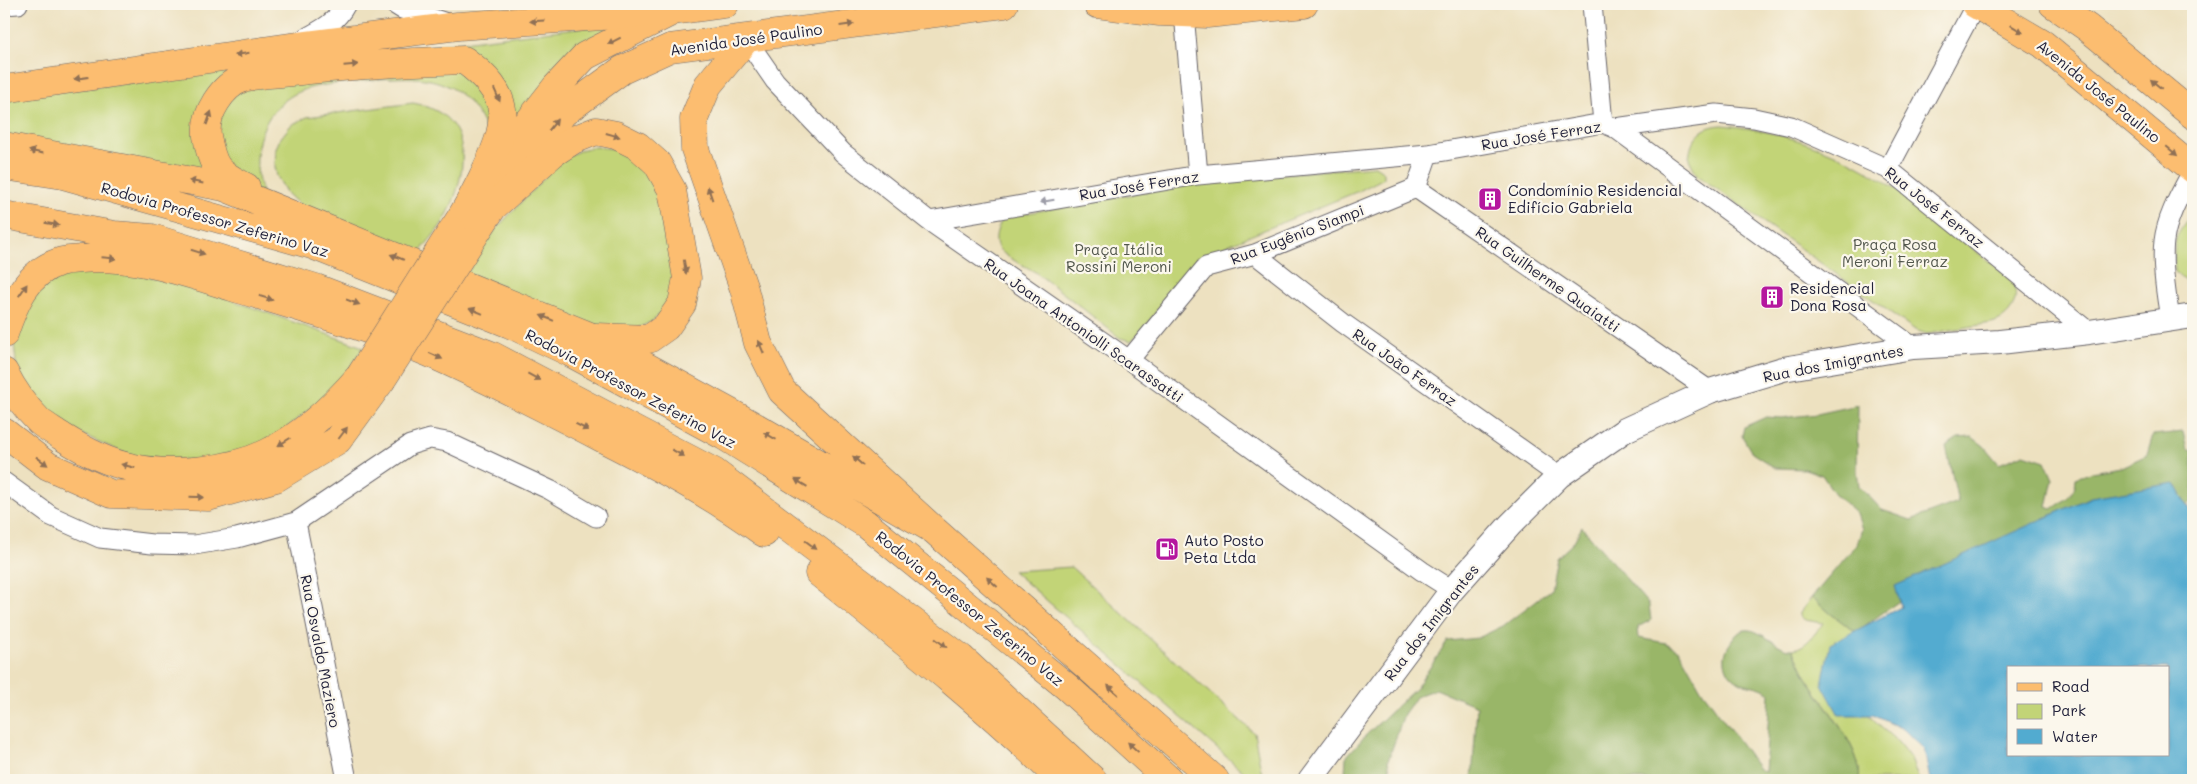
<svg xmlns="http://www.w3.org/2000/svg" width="2197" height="784" font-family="Mali,sans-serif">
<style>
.green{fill:#c2d477;stroke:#727b59}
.forest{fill:#99b668;stroke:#5e6c52}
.water{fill:#52abd0;stroke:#3a6686;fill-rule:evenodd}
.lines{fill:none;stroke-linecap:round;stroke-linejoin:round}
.minor-casing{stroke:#69656a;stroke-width:21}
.tertiary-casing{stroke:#69656a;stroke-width:26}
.primary-casing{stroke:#69656a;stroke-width:29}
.motorway-casing{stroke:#69656a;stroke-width:29}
.minor{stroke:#fff;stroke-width:19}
.tertiary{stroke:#fff;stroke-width:24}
.primary{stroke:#fcbd6f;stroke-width:28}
.motorway{stroke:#fcbd6f;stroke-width:28}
.motorway-bridge-casing{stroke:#69656a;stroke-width:29;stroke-linecap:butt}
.motorway-bridge{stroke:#fcbd6f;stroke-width:28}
.oneway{fill:#8f7055}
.oneway2{fill:#9c9ca7}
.labels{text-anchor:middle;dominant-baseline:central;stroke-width:4.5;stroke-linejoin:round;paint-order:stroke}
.street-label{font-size:15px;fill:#22223b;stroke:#fbf7ec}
.poi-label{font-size:15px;fill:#22223b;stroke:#fbf7ec;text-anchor:start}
.park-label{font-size:15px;fill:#52574d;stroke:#fbf7ec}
</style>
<rect width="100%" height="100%" fill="#fbf7ec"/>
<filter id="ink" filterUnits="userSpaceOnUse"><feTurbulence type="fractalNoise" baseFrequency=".02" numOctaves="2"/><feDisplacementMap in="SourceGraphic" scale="10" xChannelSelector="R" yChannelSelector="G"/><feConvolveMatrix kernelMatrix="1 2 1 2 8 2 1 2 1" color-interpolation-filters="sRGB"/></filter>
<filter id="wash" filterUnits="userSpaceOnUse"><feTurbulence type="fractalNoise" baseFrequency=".0096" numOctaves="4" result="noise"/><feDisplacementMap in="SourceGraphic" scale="20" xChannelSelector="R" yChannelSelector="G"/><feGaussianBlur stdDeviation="1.12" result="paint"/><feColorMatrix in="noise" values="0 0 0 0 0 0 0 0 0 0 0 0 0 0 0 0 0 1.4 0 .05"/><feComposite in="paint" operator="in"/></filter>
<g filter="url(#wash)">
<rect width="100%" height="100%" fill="#ede1c0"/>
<path class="green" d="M626,22L532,107L489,137C464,70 416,74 356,82C342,83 328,84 314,87C265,98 247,148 262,192L70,164L4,152V98Z
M413,103C472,114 469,165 450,209C443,226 427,242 417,256L312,217L286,192L277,176L275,167L276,148L280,139L291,125L307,117Z
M1723,125C1762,129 1801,139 1837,155C1888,178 1932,215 1975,250C1986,260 2001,269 2010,280C2024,297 2009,320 1991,323L1927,334L1915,330L1697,175L1689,159C1691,137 1701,126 1723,125Z
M595,147L618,149L654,174L676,267L673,292L660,314L651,322L620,336L463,279L495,230L563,158L584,149Z
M1375,166L1384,172V178L1361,190L1199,257L1176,283L1146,326L1131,341L1120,338C1092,316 1064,293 1035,272C1024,265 1008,259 999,249C992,239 998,225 1005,217L1213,180Z
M2193,213V287L2175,272C2173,244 2173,235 2193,213Z
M93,262L212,293L363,347L340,385L269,442L202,461L133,457L59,424L22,385L17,372L14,343L21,315L44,283Z
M1071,567L1254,733L1263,780H1253L1013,571Z
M1812,597L1831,614L1856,632L1838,680L1875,722L1898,742L1911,759L1919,780H1859C1864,750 1824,706 1809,681C1803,671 1798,660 1793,649C1806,648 1816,632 1823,623L1805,620L1800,616V612Z"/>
<path class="forest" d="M1858,405L1857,471L1859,486L1882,510L1911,520L1958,502L1946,446L1958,438L1972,437L1984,446L1999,464L2024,454L2045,461L2053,479L2047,507L2052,509C2064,501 2076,494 2076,478L2092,472L2121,467L2147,455L2153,435L2183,432L2187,449L2193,452V502L2187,506L1937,574L1856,632L1831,614L1812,597L1857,544L1862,529L1857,514L1835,494L1822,475L1805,469L1775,468L1752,453L1742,436L1744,427L1766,417L1781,418L1817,414Z
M1582,527L1649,605L1651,620L1638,627L1639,638L1666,643L1679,650L1701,689L1759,769L1765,772L1770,694C1760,683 1743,688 1732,677C1727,672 1724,663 1725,656C1726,649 1729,645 1733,639C1750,613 1774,651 1793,649C1798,660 1803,671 1809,681C1823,706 1864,750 1859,780H1472L1477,706L1436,689L1417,696L1404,714L1388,761L1392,780H1355L1345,774L1346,757L1365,736L1416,688L1448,641L1478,638L1503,626L1551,589L1557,558L1573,543Z"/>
<path class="water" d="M2175,483L2191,512L2193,511V780H1930L1924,749L1903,729L1873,715H1839L1822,684L1830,644L1901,607L1895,586L2091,497ZM2008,668H2168V755H2008Z"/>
</g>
<g filter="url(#ink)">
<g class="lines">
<g class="minor-casing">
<path id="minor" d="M394,4L402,9L447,23
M1592,4L1603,123
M4,5L18,4
M1184,13L1198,175
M746,39L775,81L843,153L929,221L1129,360L1422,571L1452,590
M302,40C321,30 336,23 346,4
M1615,128L1913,347
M1428,154L1416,188L1710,391
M1888,169L1976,4
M929,221L1198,175L1428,154L1603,123L1615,128L1716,114L1754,118L1791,126L1888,169L2089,332
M1255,254L1343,323L1559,476
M2170,318C2166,295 2161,264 2164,241C2167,216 2181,193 2193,170
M1129,360L1206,267L1255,254L1416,188
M4,482L51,516L100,538L152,544L194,545L237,538L296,522L410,445L430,439L447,442L550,490L596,517
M296,522L347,780"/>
</g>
<g class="tertiary-casing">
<path id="tertiary" d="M1310,780L1452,590L1510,525L1559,476L1625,430L1710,391L1783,369L1913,347L2000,342L2089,332L2193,316"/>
</g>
<g class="primary-casing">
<path id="primary" d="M1097,4L1160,12L1207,14L1304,4
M1975,4L2043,44L2193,169
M2053,4L2088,28L2193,115
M490,176L523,129L556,87L585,56L673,11L725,4
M507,187L563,113L622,70L670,48L1004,4"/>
</g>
<g class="motorway-casing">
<path id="motorway" d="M746,39L708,85L694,119L695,149L744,289L758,343L782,391L934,530L1215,780
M4,89L290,47L458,26L673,11
M4,146L224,187L592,337L742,419L934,530
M4,166L63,175L312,245L510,324L569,352L724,436L866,524L1067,687L1169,780
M246,187C217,172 213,169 207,136C204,114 222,86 243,78C256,74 279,74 293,72C350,65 407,62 464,60C512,95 510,120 486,170C476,191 466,211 452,231
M4,215L114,235L152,238L316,288L491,355L714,472L961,658L1093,780
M470,242L493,207L553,153L573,140L596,131L616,135L638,146L657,163L672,190L687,278L682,304L666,327L649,339L596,337
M4,334C14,304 26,273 59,262C65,260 73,260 80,259C133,254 183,272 232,287C298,307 366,326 429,353C488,379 546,409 604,439C659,467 714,496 764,533
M4,372C13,390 25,407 39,421C46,427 54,431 61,436C80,448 108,463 130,467C172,477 229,471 267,453C304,435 334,406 360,376
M4,432L48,466L111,494L208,497L276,478L338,440L381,381
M819,573C901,639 986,706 1061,780"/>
</g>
<use href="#minor" class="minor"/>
<use href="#tertiary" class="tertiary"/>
<use href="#primary" class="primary"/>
<use href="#motorway" class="motorway"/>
<g class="motorway-bridge-casing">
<path id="motorway-bridge" d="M360,376L452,231
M381,381L470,242"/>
</g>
<use href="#motorway-bridge" class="motorway-bridge"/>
</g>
<defs><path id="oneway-solid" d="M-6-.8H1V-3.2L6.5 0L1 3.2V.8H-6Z" transform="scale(1.25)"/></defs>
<g class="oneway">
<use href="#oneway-solid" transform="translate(537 21) rotate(176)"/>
<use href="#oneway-solid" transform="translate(847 25) rotate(-8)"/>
<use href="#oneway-solid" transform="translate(2017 29) rotate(31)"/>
<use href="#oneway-solid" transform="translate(614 41) rotate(153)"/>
<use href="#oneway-solid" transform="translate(242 54) rotate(171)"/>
<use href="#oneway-solid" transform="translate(351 65) rotate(-5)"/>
<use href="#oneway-solid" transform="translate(81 78) rotate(172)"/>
<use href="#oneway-solid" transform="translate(2156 84) rotate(-140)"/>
<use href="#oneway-solid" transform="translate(497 95) rotate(66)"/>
<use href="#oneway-solid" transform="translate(209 118) rotate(-70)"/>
<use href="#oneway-solid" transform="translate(553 125) rotate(-52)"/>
<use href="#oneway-solid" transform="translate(613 135) rotate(16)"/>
<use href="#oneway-solid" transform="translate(2172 151) rotate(40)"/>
<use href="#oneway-solid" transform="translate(36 152) rotate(-169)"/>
<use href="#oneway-solid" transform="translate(196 182) rotate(-169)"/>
<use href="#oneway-solid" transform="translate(710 193) rotate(-109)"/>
<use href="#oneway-solid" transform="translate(52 224) rotate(10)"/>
<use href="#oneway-solid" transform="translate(198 252) rotate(17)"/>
<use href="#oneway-solid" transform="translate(397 257) rotate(-158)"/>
<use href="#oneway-solid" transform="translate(109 258) rotate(5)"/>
<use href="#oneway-solid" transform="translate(685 267) rotate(81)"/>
<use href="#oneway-solid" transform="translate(23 290) rotate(-56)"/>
<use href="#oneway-solid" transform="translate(266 298) rotate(17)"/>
<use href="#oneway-solid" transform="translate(353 302) rotate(21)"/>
<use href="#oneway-solid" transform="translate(476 311) rotate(-158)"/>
<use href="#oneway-solid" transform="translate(547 318) rotate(-158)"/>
<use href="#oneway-solid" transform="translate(761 347) rotate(-113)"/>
<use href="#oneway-solid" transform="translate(436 356) rotate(25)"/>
<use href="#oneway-solid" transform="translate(534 377) rotate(28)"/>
<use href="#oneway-solid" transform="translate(582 427) rotate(27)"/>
<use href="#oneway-solid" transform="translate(343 433) rotate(-53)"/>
<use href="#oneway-solid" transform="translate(770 436) rotate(-150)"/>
<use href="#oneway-solid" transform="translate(284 442) rotate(148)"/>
<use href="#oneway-solid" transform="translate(678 453) rotate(28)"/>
<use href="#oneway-solid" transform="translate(42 461) rotate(36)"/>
<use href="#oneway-solid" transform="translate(858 461) rotate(-138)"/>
<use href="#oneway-solid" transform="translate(128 466) rotate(-165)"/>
<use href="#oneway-solid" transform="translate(801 483) rotate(-149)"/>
<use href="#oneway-solid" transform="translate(197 497) rotate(2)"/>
<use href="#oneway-solid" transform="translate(811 545) rotate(37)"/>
<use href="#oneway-solid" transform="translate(992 582) rotate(-138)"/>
<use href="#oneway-solid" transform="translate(941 643) rotate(37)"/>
<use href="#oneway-solid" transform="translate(1113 690) rotate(-138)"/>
<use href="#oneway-solid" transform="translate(1133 747) rotate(-137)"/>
</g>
<use class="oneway2" href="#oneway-solid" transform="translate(1047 201) rotate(170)"/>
</g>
<defs>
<g id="building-square" transform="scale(1.25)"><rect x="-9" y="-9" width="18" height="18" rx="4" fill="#b5179e" stroke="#fbf7ec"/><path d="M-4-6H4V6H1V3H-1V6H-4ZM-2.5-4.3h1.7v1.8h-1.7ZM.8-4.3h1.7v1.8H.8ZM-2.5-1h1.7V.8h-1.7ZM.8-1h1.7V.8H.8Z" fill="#fff"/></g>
<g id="fuel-square" transform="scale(1.25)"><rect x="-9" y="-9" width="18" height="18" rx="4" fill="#b5179e" stroke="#fbf7ec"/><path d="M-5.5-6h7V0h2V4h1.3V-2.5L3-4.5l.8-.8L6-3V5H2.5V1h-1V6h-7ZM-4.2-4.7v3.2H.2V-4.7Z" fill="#fff"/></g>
</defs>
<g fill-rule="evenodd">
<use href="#building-square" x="1490" y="199"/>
<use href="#building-square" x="1772" y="297"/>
<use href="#fuel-square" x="1167" y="549"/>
</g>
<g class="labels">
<g class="street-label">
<text transform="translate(746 39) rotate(-8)">Avenida José Paulino</text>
<text transform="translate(2099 91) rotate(39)">Avenida José Paulino</text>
<text transform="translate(1541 135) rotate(-9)">Rua José Ferraz</text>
<text transform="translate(1139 185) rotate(-9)">Rua José Ferraz</text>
<text transform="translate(1935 207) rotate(38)">Rua José Ferraz</text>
<text transform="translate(215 219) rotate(16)">Rodovia Professor Zeferino Vaz</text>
<text transform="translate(1297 234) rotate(-21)">Rua Eugênio Siampi</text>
<text transform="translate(1548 279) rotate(35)">Rua Guilherme Quaiatti</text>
<text transform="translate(1084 330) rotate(35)">Rua Joana Antoniolli Scarassatti</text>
<text transform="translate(1833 363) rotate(-11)">Rua dos Imigrantes</text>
<text transform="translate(1405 367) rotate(35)">Rua João Ferraz</text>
<text transform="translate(631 388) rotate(28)">Rodovia Professor Zeferino Vaz</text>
<text transform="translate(970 608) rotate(39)">Rodovia Professor Zeferino Vaz</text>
<text transform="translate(1431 622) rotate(-52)">Rua dos Imigrantes</text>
<text transform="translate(321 651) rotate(79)">Rua Osvaldo Maziero</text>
</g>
<g class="poi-label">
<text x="1508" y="190">Condomínio Residencial<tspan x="1508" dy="17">Edifício Gabriela</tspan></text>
<text x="1790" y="288">Residencial<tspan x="1790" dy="17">Dona Rosa</tspan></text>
<text x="1184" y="540">Auto Posto<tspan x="1184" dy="17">Peta Ltda</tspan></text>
</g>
<g class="park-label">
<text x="1895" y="244">Praça Rosa<tspan x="1895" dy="17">Meroni Ferraz</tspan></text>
<text x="1119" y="249">Praça Itália<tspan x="1119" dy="17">Rossini Meroni</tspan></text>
</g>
</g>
<rect width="2197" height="784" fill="none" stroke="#fbf7ec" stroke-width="20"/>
<rect x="2007" y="666" width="162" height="90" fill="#fbf7ec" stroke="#a4a2a5"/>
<rect x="2017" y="683" width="25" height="8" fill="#fcbd6f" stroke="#a4a2a5"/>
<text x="2052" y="692" font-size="15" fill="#22223b">Road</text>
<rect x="2017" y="704" width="25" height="15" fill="#c2d477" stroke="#a4a2a5"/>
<text x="2052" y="716" font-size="15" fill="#22223b">Park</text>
<rect x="2017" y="729" width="25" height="15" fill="#52abd0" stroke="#a4a2a5"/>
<text x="2052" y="742" font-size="15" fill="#22223b">Water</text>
</svg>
